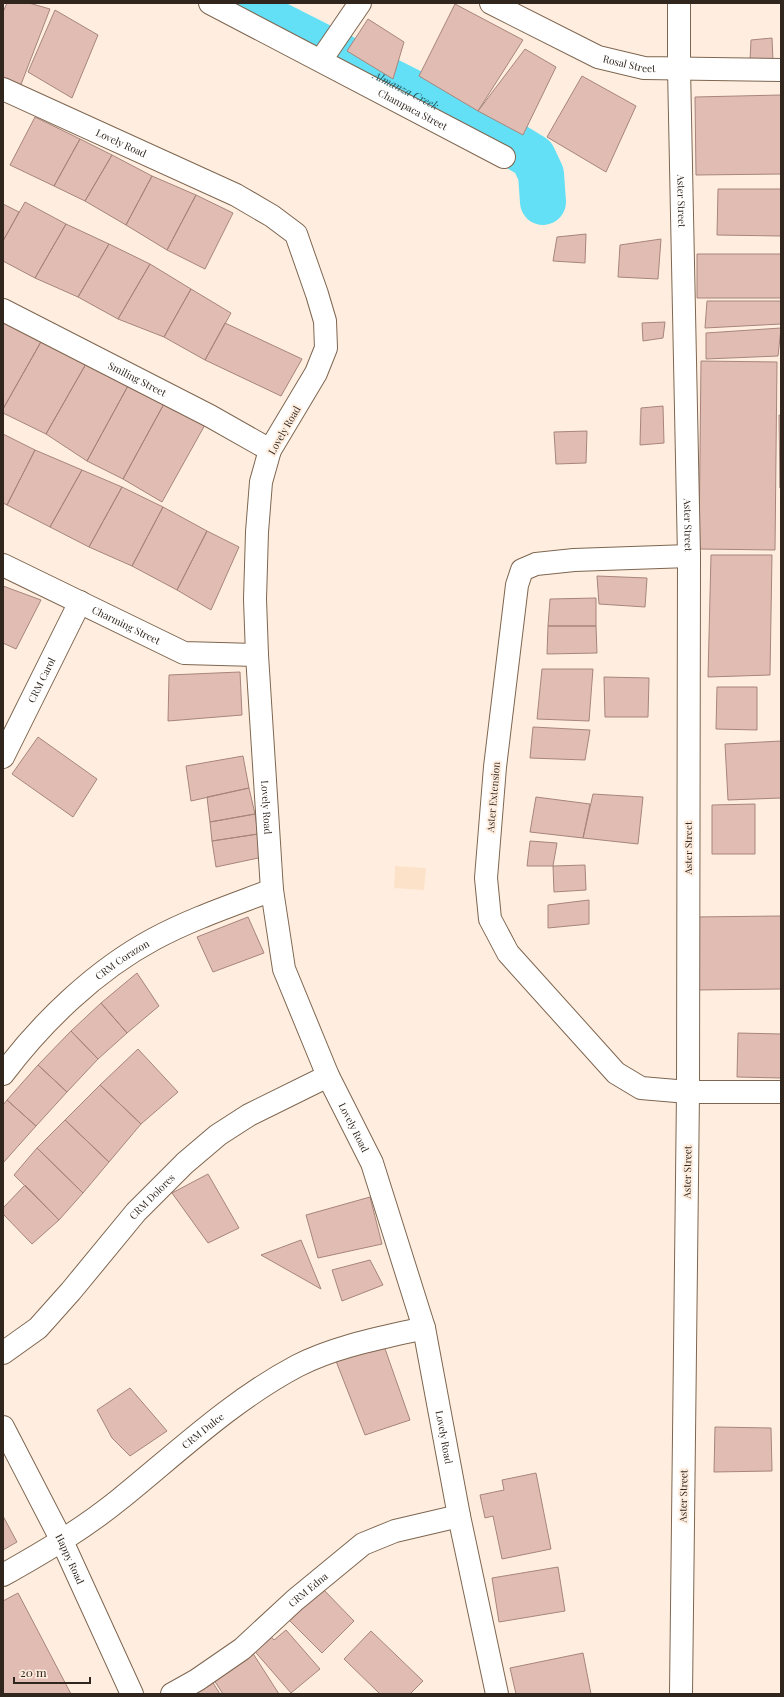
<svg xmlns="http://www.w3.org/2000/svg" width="784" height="1697" font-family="'Playfair Display',serif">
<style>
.built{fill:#fde2ca}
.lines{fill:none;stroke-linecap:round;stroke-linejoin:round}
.river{stroke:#63e0f5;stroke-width:46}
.building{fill:#e1bcb3;stroke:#a7857c}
.minor-casing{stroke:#7e6650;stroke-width:24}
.minor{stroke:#fff;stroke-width:22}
.labels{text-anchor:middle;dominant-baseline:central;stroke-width:4;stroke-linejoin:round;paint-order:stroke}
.street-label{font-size:10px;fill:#30261d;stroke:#ffeedf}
.water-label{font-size:11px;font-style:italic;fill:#265b64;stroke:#ffeedf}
</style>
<rect width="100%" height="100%" fill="#ffeedf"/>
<path class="built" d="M395,866L426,868L424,890L394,888Z"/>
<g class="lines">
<path class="river" id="s1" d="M235,3L502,138L533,157L541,174L543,202"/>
</g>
<path class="building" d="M7,3H29L50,9L20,87L3,80V12Z
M455,4L523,40L478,111L419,76Z
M55,10L98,35L72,98L28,72Z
M368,19L404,42L393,79L347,51Z
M772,38L773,61H750L751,40Z
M525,49L556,67L523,135L478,111Z
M582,76L636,106L606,172L547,137Z
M781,95V174L696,175L695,97Z
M35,117L80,139L54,186L10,165Z
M80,139L112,155L85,201L54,186Z
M112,155L152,176L126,225L85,201Z
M152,176L196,195L167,250L126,225Z
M718,189H781V236L717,235Z
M196,195L233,213L205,269L167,250Z
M25,202L66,224L35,278L3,261V241Z
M3,204L19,212L3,241Z
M66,224L109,244L78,297L35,278Z
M586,234L585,263L553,261L557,237Z
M661,239L658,279L618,277L620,245Z
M109,244L150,264L118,319L78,297Z
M697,254H781V298H697Z
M150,264L191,289L164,337L118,319Z
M191,289L231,313L205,360L164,337Z
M707,301H781V324L705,328Z
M3,322L42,340L3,409Z
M665,322L663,338L643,341L642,323Z
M225,323L302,359L281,396L205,360Z
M781,328L778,356L706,359V333Z
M42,340L87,362L46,434L3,413V409Z
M701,361L777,362L775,550L699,549Z
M87,362L129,384L87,461L46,434Z
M129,384L165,402L123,479L87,461Z
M165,402L206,423L162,502L123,479Z
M663,406L664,443L640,445L641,408Z
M779,415H781L780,488Z
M587,431L586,463L556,464L554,432Z
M3,434L35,450L7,505L3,503Z
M35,450L82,470L50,527L7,505Z
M82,470L122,487L89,547L50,527Z
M122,487L163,507L132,566L89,547Z
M163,507L207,531L177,590L132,566Z
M207,531L239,547L211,610L177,590Z
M711,555H772L770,675L708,677Z
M597,576L647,578L645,607L599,604Z
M3,586L41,600L16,649L3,643Z
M596,598V626H548L550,599Z
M548,626H596L597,653L547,654Z
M542,669H593L589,721L537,719Z
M240,672L242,715L168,721L169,675Z
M604,677L649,678L648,717H605Z
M717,687H757V730L716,729Z
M533,727L590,730L585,760L530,758Z
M38,737L97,779L73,817L12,774Z
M781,741V798L728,800L725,744Z
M243,756L249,788L191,801L186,766Z
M249,788L255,814L210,822L207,797Z
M593,794L643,797L638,844L583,838Z
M536,797L590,804L583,838L530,832Z
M755,804V854H712V805Z
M255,814L258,834L212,841L210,822Z
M258,834L263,857L216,867L212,841Z
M530,841L557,843L553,866H527Z
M585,865L586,890L554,892L553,866Z
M589,900V924L548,928V905Z
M781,916V989L696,990L695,917Z
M248,917L264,953L213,972L197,937Z
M137,973L159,1006L127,1033L101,1003Z
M101,1003L127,1033L98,1059L71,1031Z
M71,1031L98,1059L67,1092L38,1065Z
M738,1033L781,1034V1078L737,1077Z
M138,1049L178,1092L141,1124L100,1085Z
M38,1065L67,1092L36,1126L7,1100Z
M100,1085L141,1124L109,1162L65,1120Z
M7,1100L36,1126L3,1163V1105Z
M65,1120L109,1162L83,1193L37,1148Z
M37,1148L83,1193L59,1220L14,1175Z
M208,1174L239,1228L208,1243L172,1193Z
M25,1185L59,1220L32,1244L3,1214V1208Z
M370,1197L382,1244L318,1258L306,1215Z
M301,1240L321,1289L261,1255Z
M370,1260L383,1285L342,1301L332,1270Z
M383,1343L410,1420L365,1435L334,1356Z
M130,1388L167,1431L130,1456L112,1438L97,1410Z
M715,1427L771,1428L772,1471L714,1472Z
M536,1473L551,1549L502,1559L493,1516L485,1518L480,1495L504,1490L502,1480Z
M3,1516L17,1542L3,1550Z
M558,1567L565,1611L499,1622L492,1578Z
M320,1586L354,1621L322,1653L287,1618Z
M18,1593L71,1694H3V1601Z
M286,1630L320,1669L291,1693L251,1647L268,1633L274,1640Z
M371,1631L423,1681L410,1694H380L344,1659Z
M252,1652L279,1694H223L212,1677Z
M583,1653L591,1694H516L510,1668Z
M210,1678L220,1694H187Z"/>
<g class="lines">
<g class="minor-casing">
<g id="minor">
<path id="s2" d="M210,3L504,157"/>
<path id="s3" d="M491,3L598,57L644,68L781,70"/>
<path id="s4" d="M679,3V68L689,556L688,1092L681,1694"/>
<path d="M321,60L360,3"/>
<path id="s5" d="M3,89L236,195L272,216L296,234L317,294L325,321L326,348L316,373L270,450L261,482L257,532L255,599L257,655L272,890L284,969L328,1076L372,1163L424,1328L459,1516L497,1694"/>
<path id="s6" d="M3,310L210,416L270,450"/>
<path d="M689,556L574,560L536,564L522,570L517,585L495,767L486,878L490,919L508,953L616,1073L641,1088L688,1092H781"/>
<path id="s7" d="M3,565L184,653L257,655"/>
<path id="s8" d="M3,757L80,602"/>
<path id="s9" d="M3,1074C42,1022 96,970 154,939C191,919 233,905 272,890"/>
<path id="s10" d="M3,1353L38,1328L71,1291L136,1212L185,1163L218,1135L249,1115L328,1076"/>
<path id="s11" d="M3,1427L62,1541L132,1694"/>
<path id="s12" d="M3,1575C44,1552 83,1529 120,1499C177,1453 231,1401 297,1366C336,1346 381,1338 424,1328"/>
<path id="s13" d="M172,1694L197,1680L242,1649L295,1600L363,1544L395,1531L459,1516"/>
</g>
</g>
<use href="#minor" class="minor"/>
</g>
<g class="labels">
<g class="street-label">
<text stroke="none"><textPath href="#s3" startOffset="152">Rosal Street</textPath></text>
<text stroke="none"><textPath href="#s2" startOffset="229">Champaca Street</textPath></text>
<text stroke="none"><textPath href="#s5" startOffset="130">Lovely Road</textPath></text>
<text stroke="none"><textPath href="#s4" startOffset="198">Aster Street</textPath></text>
<text stroke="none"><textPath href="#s6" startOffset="151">Smiling Street</textPath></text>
<text transform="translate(284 430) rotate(-60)">Lovely Road</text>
<text stroke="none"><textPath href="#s4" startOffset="522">Aster Street</textPath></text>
<text stroke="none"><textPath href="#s7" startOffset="137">Charming Street</textPath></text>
<text stroke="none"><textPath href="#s8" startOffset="86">CRM Carol</textPath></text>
<text transform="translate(493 797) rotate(-85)">Aster Extension</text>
<text stroke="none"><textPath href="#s5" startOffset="922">Lovely Road</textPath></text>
<text transform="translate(688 848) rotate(-90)">Aster Street</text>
<text stroke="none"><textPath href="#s9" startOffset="166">CRM Corazon</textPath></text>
<text stroke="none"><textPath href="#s5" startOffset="1258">Lovely Road</textPath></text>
<text transform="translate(687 1172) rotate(-89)">Aster Street</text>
<text stroke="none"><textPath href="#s10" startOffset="217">CRM Dolores</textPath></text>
<text stroke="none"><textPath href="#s12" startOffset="247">CRM Dulce</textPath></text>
<text stroke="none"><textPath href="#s5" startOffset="1582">Lovely Road</textPath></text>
<text transform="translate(683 1496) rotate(-89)">Aster Street</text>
<text stroke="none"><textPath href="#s11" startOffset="148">Happy Road</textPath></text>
<text stroke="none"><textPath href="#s13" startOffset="172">CRM Edna</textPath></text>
</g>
<g class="water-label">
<text stroke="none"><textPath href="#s1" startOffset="192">Almanza Creek</textPath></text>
</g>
</g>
<rect width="784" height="1697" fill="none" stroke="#30261d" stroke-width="8"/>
<path d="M14 1677v6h76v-6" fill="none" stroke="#30261d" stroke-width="2"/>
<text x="20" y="1677" font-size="12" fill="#30261d" stroke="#ffeedf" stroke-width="3" paint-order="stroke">20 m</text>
</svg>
